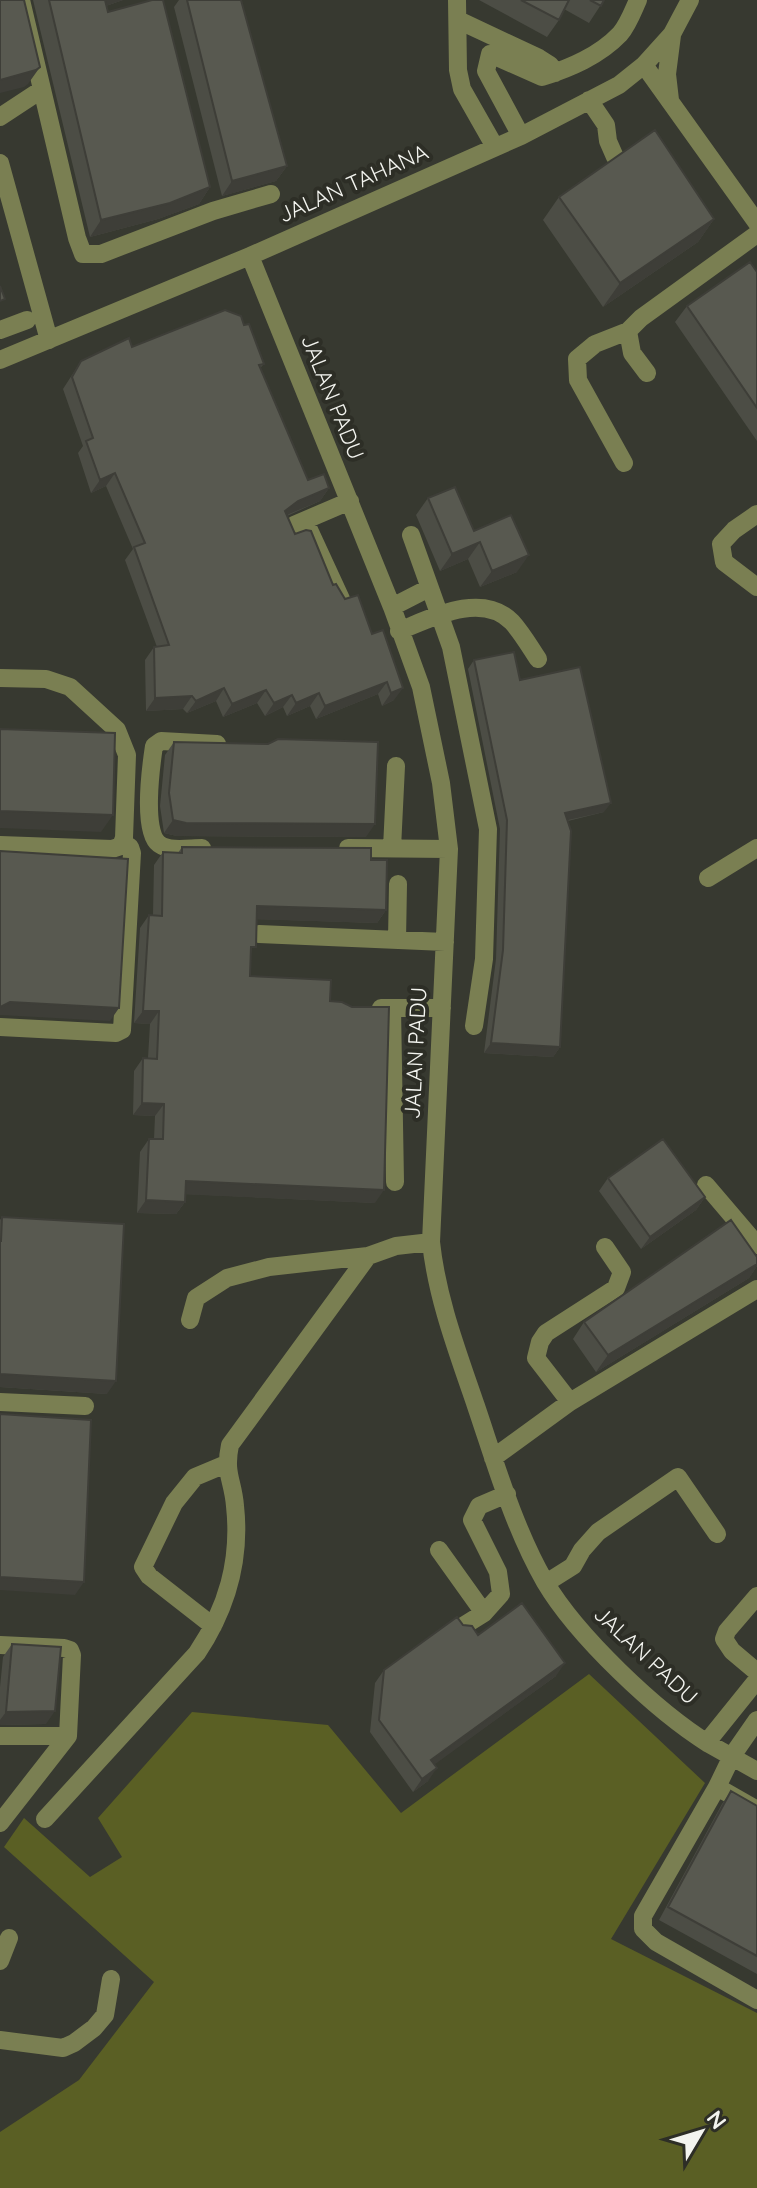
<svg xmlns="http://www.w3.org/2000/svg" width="757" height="2188" font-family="Quicksand,sans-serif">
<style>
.green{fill:#5a5f24}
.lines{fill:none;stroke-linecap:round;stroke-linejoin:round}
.minor{stroke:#7a7f52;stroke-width:18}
.wall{fill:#4c4d45}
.shaded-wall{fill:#3e3e38}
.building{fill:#585950;stroke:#3e3e38;stroke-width:2}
.labels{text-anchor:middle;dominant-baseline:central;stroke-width:8;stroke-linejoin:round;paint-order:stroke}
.street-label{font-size:22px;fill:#f3f4ef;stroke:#2d2e26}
</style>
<rect width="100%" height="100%" fill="#373930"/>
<path class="green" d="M589,1674L705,1783L611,1939L757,2013V2188H0V2132L79,2080L154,1982L4,1847L24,1818L90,1877L122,1857L98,1818L192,1712L328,1725L401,1813Z"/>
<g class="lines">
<path class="minor" d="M21,0L77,238L83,254H101L213,211L271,194
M457,0L458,70L462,89L495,147
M458,20L539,58L550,65L555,73
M644,65L757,223
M589,100L606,125L608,141L615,157
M670,100L667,74L672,35
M0,117L41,90
M521,136L486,71L490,54L542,77C570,68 599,56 620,34C628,25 633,11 638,0
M0,163L49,340
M250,256L392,607L421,687L441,783L449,849L431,1242C437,1299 458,1353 476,1406C496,1465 514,1528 545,1582C577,1636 656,1711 709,1744C725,1753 741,1762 757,1771
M0,330L27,320
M0,360L250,256L521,136L619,85L644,65L672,34L690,0
M647,373L632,353L628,331L641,318L757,234
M624,463L578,380L577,359L595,344L628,331
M757,514L734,530L721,544L724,562L757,587
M305,521L341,599
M294,525L350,501
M411,535L451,647L488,829L484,959L474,1026
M392,607L429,588
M399,631C431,618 482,591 512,622C522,633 530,647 538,659
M0,678L46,679L70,687L117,730L127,755L124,838L121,846L112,849L0,845
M202,848C189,848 170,852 159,844C142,832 151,766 154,746L161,741L217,744
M348,848L449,849
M392,848L396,766
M708,878L757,848
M259,934L445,942
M397,940L398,884
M381,1008H442
M392,1008L395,1182
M0,1027L116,1033L122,1030L132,853L130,847L123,843
M706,1185L757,1245
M190,1320L196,1298L227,1278L269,1267L368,1256L396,1246L431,1242
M0,1402L85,1406
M570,1402L536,1358L540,1342L546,1333L616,1288L622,1272L605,1247
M493,1458L570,1402L757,1289
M439,1550L484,1613
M546,1583L573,1566L582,1550L598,1532L678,1477L717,1534
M757,1596L727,1631L724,1639L732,1651L757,1672
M213,1626L149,1576L143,1567L174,1503L195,1477L226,1464
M460,1628L484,1613L501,1594L498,1572L472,1520L479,1506L507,1494
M0,1645L64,1648L70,1650L72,1655L68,1736L0,1823
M0,1736H68
M707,1742L757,1680
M717,1787L732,1756L757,1720
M757,1810L717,1787L643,1916V1929L656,1942L757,2000
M45,1819L197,1653C227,1608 241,1561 235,1506C233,1480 224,1474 230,1445L368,1256
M0,1961L9,1938
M0,2040L63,2048L74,2043L94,2028L105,2015L111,1979"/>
</g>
<path class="wall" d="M33,0H123L106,6L108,12L210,187L199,204L158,219L90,237Z
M179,0H241L287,166L276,181L222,196L174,7Z
M479,0H604L589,23L564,9L559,20L547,37Z
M559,197L714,219L698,242L603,307L543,220Z
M757,272V441L675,322L687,306Z
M132,347L264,364L260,368L308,480L329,488L320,501L287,516L295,534L333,585L345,599L358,595L394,700L382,706L378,694L316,719L310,706L287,716L283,707L265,716L257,703L223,717L216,701L187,713L183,709L146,711L145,660L154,647H157L125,560L133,549L106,486L91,493L78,453L83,446L63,389L81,361Z
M428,498L474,531L517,572L480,587L468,559L440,571L416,515Z
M474,660L520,680L604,812L568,821L560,1047L553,1057L484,1053L496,959L500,829L468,669Z
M174,742L366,837L177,836L164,833L160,806L165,755Z
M182,847L371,860L386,910L377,923L256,919L251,954L250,976L330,1001L375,1203L186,1194L185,1202L176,1214L137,1213L140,1152L149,1139H154L155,1116L133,1115L134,1071L143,1058H148L150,1024L134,1023L140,928L149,915H153L154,865L163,852L178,853Z
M608,1178L705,1197L696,1210L641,1249L599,1191Z
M2,1217L107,1394L0,1387V1220Z
M757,1257V1266L749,1278L596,1372L573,1339L584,1322Z
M463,1625L556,1676L434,1764L428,1781L413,1792L370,1732L375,1683L384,1670Z
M12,1644L46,1724L0,1725V1687L3,1657Z
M731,1791L757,1806V1974L659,1920L722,1804Z"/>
<path class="shaded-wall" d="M99,0H123L91,11Z
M40,67L28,84L24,87L0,93V80Z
M287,166L276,181L222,196L232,181Z
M210,187L199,204L158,219L90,237L101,220Z
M714,219L698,242L603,307L620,283Z
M115,473L106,486L91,493L100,480Z
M329,488L320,501L289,514L276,524L285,511L298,501Z
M480,542L468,559L440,571L452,554Z
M529,555L517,572L480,587L492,571Z
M387,682L378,694L316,719L325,706Z
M224,688L216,701L187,713L196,701Z
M403,688L394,700L382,706L391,693Z
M266,690L257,703L223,717L232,704Z
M319,693L310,706L287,716L296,703Z
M292,695L283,707L265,716L274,703Z
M192,696L183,709L146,711L155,698Z
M611,803L604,812L559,822L565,813Z
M0,811L113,815L101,832L0,828Z
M173,820L375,824L366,837L177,836L164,833Z
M257,906L386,910L377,923L248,919Z
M10,1002L119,1008L110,1021L0,1015V1007Z
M143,1011H159L150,1024L134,1023Z
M491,1043L560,1047L553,1057L484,1053Z
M142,1103L164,1104L155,1116L133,1115Z
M186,1181L384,1190L375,1203L177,1194Z
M705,1197L696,1210L641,1249L650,1237Z
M146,1200L185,1202L176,1214L137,1213Z
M757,1264V1266L749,1278L596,1372L608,1355Z
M0,1374L116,1381L107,1394L0,1387Z
M0,1577L84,1582L75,1595L0,1590Z
M565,1663L556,1676L423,1773L431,1760Z
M55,1711L46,1724L0,1725V1720L6,1712Z
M437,1768L428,1781L413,1792L422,1779Z"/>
<path class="building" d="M0,0H24L40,67L36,70L0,80Z
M49,0H105L108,12L152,0H163L210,187L170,203L101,220Z
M187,0H241L287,166L232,181Z
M521,0H569L559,20Z
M590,0H604L601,6Z
M655,130L714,219L620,283L559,197Z
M750,262L757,272V408L687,306Z
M0,286L5,299L0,301Z
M225,310L241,316L244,325L249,324L264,364L259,365L308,480L324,474L329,488L298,501L285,511L295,534L306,530L311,531L333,585L336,584L345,599L358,595L372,634L383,630L403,688L391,693L387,682L325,706L319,693L296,703L292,695L274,703L266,690L232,704L224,688L196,701L192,696L155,698L154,647L169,645L134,547L145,543L115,473L100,480L86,441L93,438L72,377L81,361L129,338L132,347Z
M455,487L474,531L511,515L529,555L492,571L480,542L452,554L428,498Z
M514,652L520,680L580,667L611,803L565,813L571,831L560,1047L491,1043L503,950L507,820L474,660Z
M0,729L115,733L113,815L0,811Z
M278,739L378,742L375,824L186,823L173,820L169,793L174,742L268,744Z
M182,847L371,848V860H387L386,910L257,906L256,947H251L250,976L331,980L330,1001L342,1002L352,1007H389L384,1190L186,1181L185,1202L146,1200L149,1139H163L164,1104L142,1103L143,1058L157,1059L159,1011H143L149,915L162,916L163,852L182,853Z
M0,851L128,859L119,1008L10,1002L0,1007Z
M663,1139L705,1197L650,1237L608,1178Z
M2,1217L124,1224L116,1381L0,1374V1241H1Z
M731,1220L757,1257V1264L608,1355L584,1322Z
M0,1414L91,1420L84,1582L0,1577Z
M522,1603L565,1663L431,1760L437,1768L422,1779L379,1720L384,1670L457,1617L463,1625L472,1626L478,1635Z
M12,1644L61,1647L55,1711L6,1712Z
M731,1791L757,1806V1956L668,1907Z"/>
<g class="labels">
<g class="street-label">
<text transform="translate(353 183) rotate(-24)">JALAN TAHANA</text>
<text transform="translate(333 397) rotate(68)">JALAN PADU</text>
<text transform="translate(415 1053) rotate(-87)">JALAN PADU</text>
<text transform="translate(646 1655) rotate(43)">JALAN PADU</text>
</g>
</g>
<g transform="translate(701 2132) rotate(52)" stroke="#2d2e26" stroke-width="6" paint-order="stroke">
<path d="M0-6L14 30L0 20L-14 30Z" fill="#f3f4ef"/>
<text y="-12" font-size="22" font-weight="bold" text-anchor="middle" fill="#f3f4ef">N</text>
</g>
</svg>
